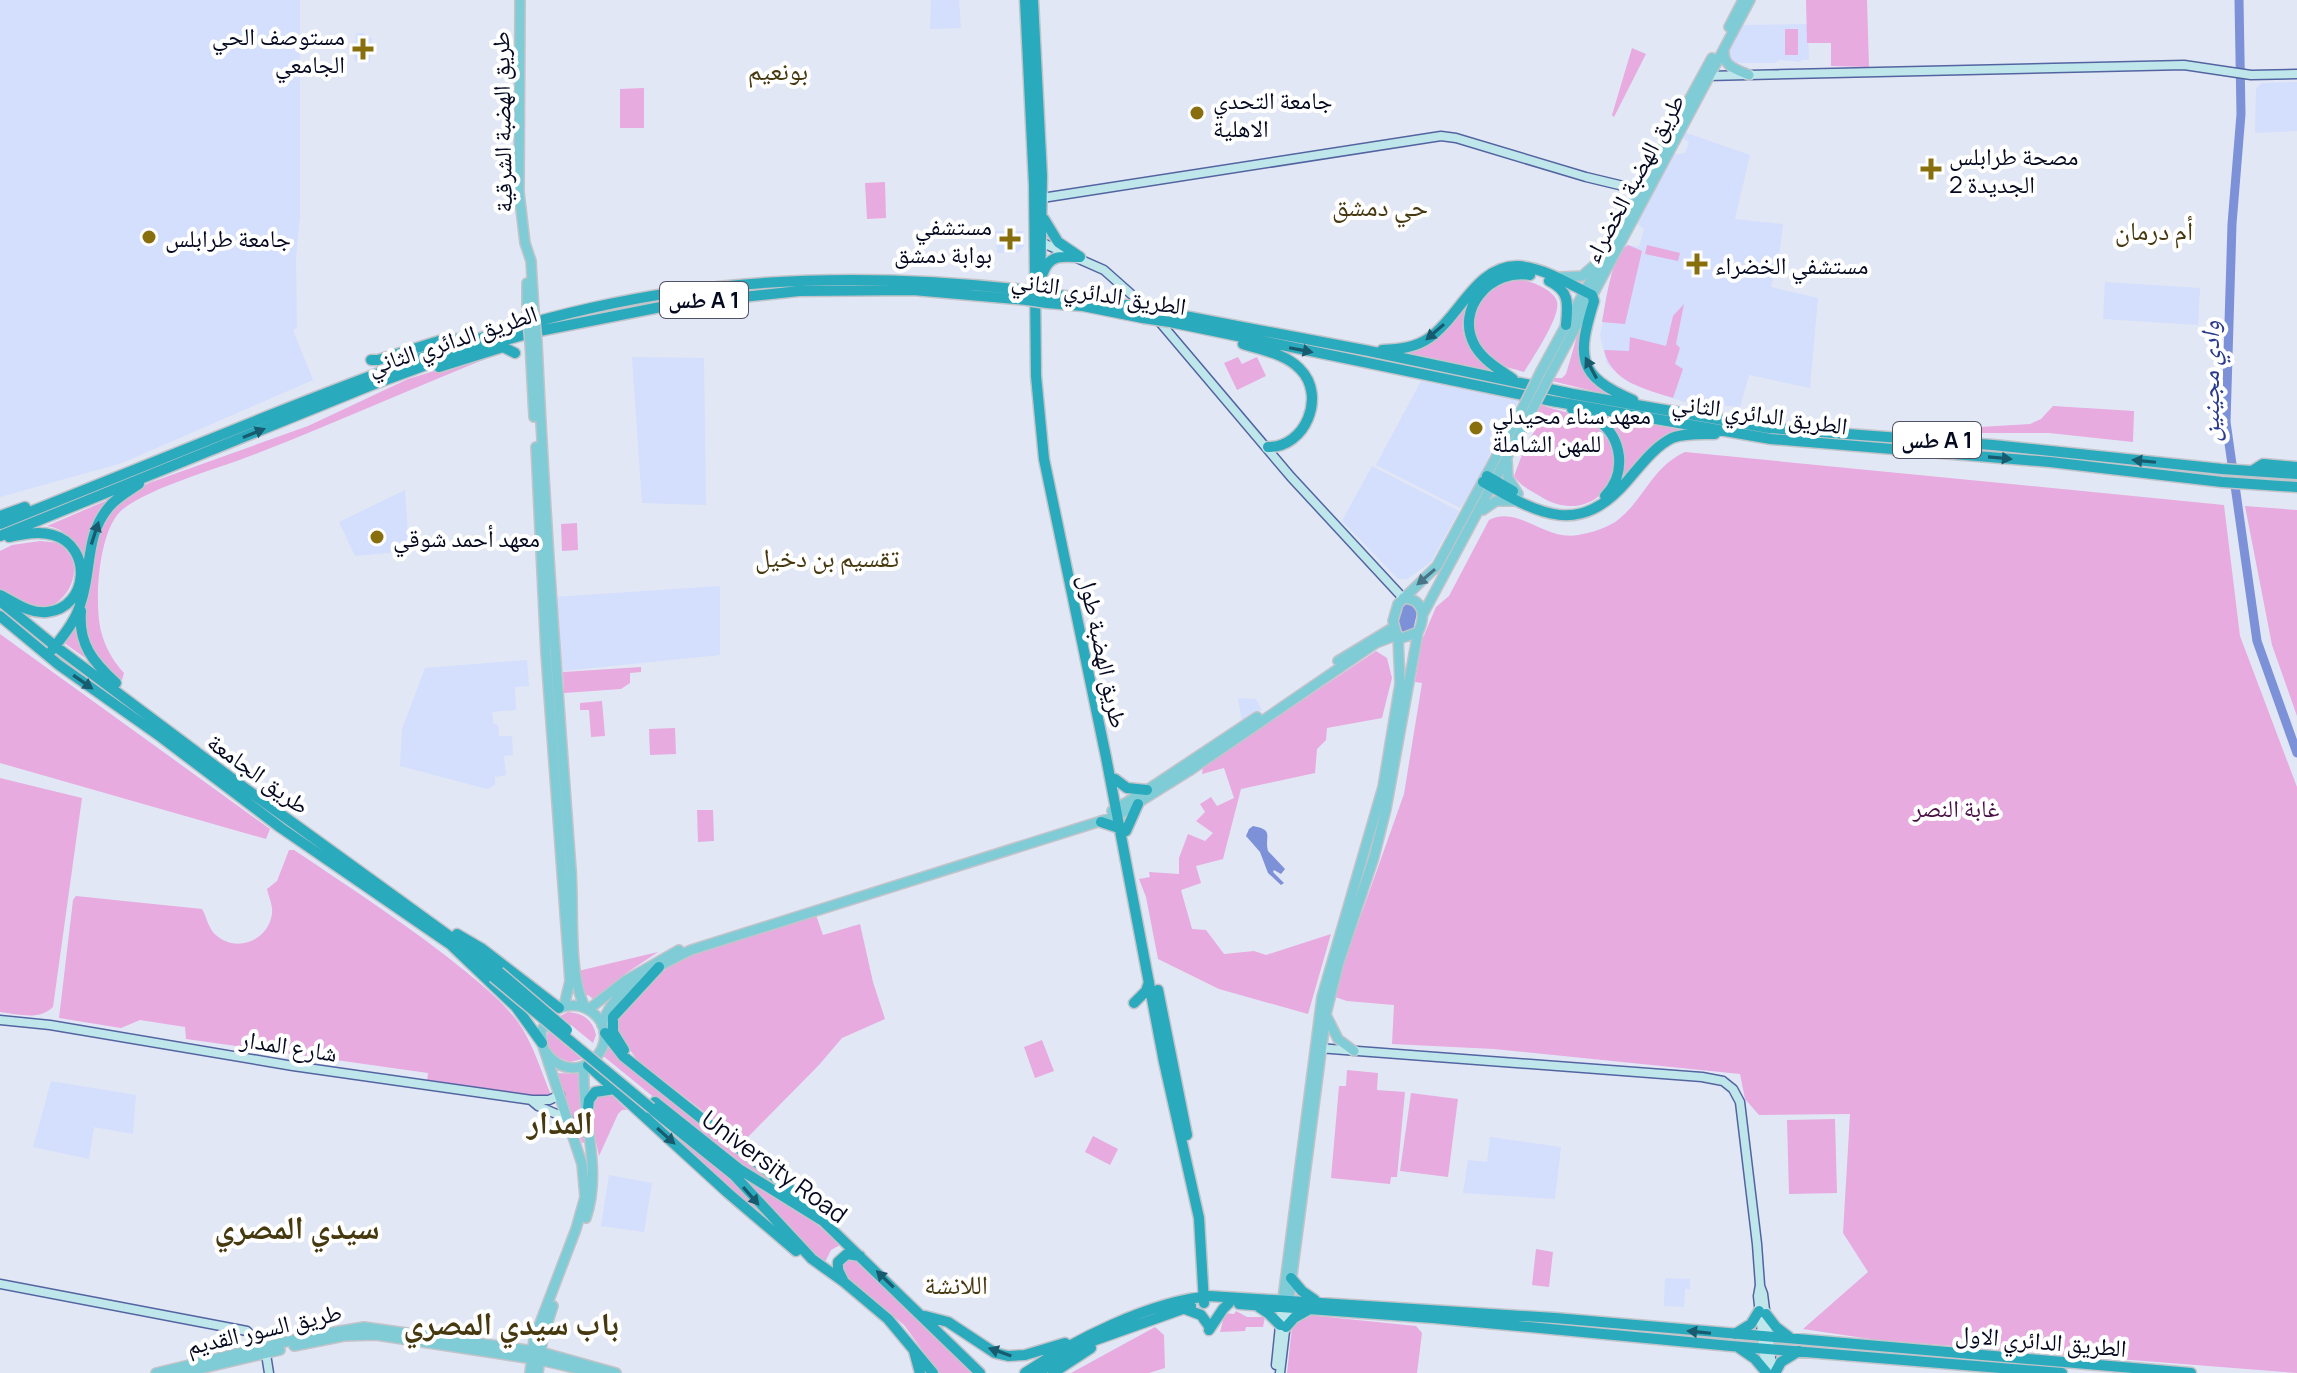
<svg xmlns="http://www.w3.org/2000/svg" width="2297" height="1373" font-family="Manrope,'Noto Naskh Arabic',sans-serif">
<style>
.built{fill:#d4defd}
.green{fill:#e7abe0}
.water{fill:#7c91d8}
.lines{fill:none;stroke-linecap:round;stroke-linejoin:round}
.river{stroke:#7c91d8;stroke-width:9}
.secondary-casing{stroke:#5364a1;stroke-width:11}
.primary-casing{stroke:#c3c4c9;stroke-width:12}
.highway-casing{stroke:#c3c4c9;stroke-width:13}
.secondary{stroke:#bfe6eb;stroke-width:8}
.primary{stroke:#7fccd7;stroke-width:9}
.highway{stroke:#2aaabd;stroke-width:10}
.primary-bridge-casing{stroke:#c3c4c9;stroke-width:12;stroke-linecap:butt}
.highway-bridge-casing{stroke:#c3c4c9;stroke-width:13;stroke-linecap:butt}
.primary-bridge{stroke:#7fccd7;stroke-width:9}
.highway-bridge{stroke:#2aaabd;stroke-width:10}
.oneway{fill:#185a6e}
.oneway2{fill:#487485}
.poi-dot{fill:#896e0e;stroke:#fff;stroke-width:3}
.labels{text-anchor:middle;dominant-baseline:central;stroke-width:8;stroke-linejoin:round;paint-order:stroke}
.shield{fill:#fff;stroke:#505363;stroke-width:2}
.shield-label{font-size:22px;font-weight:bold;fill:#050920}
.poi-label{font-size:24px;fill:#050920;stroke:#fff;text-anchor:start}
.street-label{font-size:24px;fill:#050920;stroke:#fff}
.park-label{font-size:24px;fill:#480f45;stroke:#fff}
.neighbourhood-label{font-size:26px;fill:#46380f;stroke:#fff}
.water-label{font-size:26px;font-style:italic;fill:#2a3a8c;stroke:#fff}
.district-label{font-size:32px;font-weight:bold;fill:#46380f;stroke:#fff}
</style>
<rect width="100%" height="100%" fill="#e2e7f5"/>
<path class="built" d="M0,0H300V215L296,259L297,328L293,330L313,380L122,463L0,497Z
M931,0H959L961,28L930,29Z
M1808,24L1809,60H1801V62L1779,60L1775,63H1733L1728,54L1742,25Z
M356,33H363L372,39L370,63L357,62L354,59Z
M2297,82V131L2255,133L2256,88L2262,83Z
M1684,132L1750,155L1735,219L1783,224L1777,274L1774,275L1771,287L1818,298L1810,388L1749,375L1740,407L1684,402L1630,383L1607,364L1600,335L1612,273L1622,249L1628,245L1639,247L1644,229L1636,223L1672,155L1685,153L1689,142L1684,139Z
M995,231H1023L1024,246L1018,253H997Z
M2105,282L2200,288L2198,325L2103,319Z
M632,357L704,358L706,505L642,503Z
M1421,381L1519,400L1492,449L1474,490L1460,508L1376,465Z
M1372,466L1459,511L1431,562L1407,579H1398L1342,521Z
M405,490L409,551L355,556L339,522Z
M720,586V655L563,671L554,597Z
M527,660L529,686L515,687L516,710L492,712L494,724L498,725L499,736H512L513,755L504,756L506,775L495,777V785L487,789L400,766L402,729L425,668Z
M1238,698L1256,699L1262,710L1242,722Z
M51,1081L136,1095L133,1134L94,1127L89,1159L33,1147Z
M1490,1137L1561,1147L1555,1199L1463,1193L1468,1160L1487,1162Z
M609,1175L652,1183L644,1232L601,1226Z
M1665,1278L1690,1279V1289H1685L1684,1307L1664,1306Z"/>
<path class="green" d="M1806,0H1867L1869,67L1831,66V43H1807Z
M1785,29H1798V55H1785Z
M1632,48L1646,54L1614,117L1612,115Z
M644,88V128H620V89Z
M885,182L886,218L867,219L865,183Z
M1628,245L1642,251L1625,324L1602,322C1606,302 1611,255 1628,245Z
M1647,245L1680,253L1678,261L1645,254Z
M1513,279C1525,280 1534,282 1544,288C1549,291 1556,296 1557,302C1561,316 1532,359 1524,372C1514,369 1503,367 1494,361C1469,344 1468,309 1490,289C1496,284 1506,282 1513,279Z
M1470,297C1453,337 1467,345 1494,372L1400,354L1425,346Z
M1684,304L1676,344L1680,348L1675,364L1683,369L1673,398C1645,389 1611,382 1604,350L1629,351L1630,337L1666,346L1673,316Z
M1580,326C1577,358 1583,376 1609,395L1552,381L1553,378H1562L1566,374Z
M503,350L506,351C423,383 341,421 258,453C221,468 153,486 123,509C98,529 94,602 101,631C105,647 113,661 124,673L122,680L111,677L86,644L83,622L89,575L103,516L137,489L149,483L308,426L408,379Z
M1238,357L1242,364L1257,357L1266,376L1237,390L1224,363Z
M1541,405C1556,410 1574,413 1588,421C1643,454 1602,531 1543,498C1532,491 1521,487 1514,476L1526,444L1542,420L1538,410Z
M2053,406L2134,411L2133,442L2049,433H1947V429L2030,424L2041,419Z
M1589,411L1687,431L1664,438L1612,494L1619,450Z
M1685,452L2224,505L2240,636L2297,787V1373L1877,1340L1803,1329L1868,1272L1843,1233L1850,1114L1759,1115L1745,1099L1740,1074L1494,1049L1392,1044L1394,1005L1347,1001L1335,997L1345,960L1404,794L1422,683L1415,682L1422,640L1436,607L1449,596L1489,520C1519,505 1544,541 1578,535C1591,533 1610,527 1619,519C1645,498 1652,467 1685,452Z
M117,496L90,537L83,561C77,542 66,529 47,526Z
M2245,506L2297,510V716L2272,645Z
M577,523L578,550L562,551L561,524Z
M40,541L61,543C64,548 70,554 72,559C80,579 63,607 42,607C26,607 12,597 0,589V551L12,545Z
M78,617L79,641L88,660L63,642Z
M0,634L270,829L266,839L0,763Z
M1376,651L1387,658L1392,678L1382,718L1327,728L1326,740L1317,749L1315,773L1241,789L1223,859L1196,866L1201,883L1181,890L1192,929L1206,930L1224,954L1254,951L1266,955L1331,934L1308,1014L1219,989L1158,959L1146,897L1139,879L1150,877L1149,872L1179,874V858L1188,834L1205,841L1213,833L1196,821L1205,812L1200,804L1211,797L1217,806L1234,798L1224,768L1202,774L1203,767Z
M641,667V672L630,673V683L621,689L564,693L563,672Z
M602,701L605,736L591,737L589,710H580V703Z
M675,728L676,754L650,755L649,729Z
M0,778L82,798L53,1007C39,1021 18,1014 0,1012Z
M697,810H713L714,841L698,842Z
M289,850H294C352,889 411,927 465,971C483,986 504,1003 518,1022C533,1043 541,1071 551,1095L548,1098L427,1082L428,1073L186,1039L185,1027L140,1020L121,1028L59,1018L73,900L76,896L202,909C207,917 208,929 217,936C238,953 268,940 272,914C273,905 269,898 267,889L277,881Z
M816,915L823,935L860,924L873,982L885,1019L842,1038L819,1065L743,1142L637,1060L616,1030L618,1016L651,981L679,959L708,948Z
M658,952L622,976L598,998L593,999L588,995L583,997L578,971Z
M568,1012C583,1013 593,1020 596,1035L593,1043L560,1016Z
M548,1031L582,1059L570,1062C554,1057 544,1048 548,1031Z
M1042,1040L1054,1071L1035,1078L1024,1047Z
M607,1046L613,1051L808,1205L738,1166L602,1055Z
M596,1065L730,1175L783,1234L772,1229Z
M1347,1070L1378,1073L1377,1090L1405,1092L1397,1177H1391L1390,1184L1331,1178L1339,1086H1346Z
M555,1073L581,1074L579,1090L585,1142L582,1143Z
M607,1090L627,1110H622L618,1114L599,1156L589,1109L590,1098Z
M1411,1093L1458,1099L1448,1177L1400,1171Z
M1835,1119L1837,1193L1789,1194L1787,1120Z
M1093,1136L1118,1149L1110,1165L1085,1152Z
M742,1178L812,1220L840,1245L831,1250L825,1262L788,1230Z
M1536,1249L1553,1252L1549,1287L1532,1285Z
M852,1258L858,1263L972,1373H939L904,1325L843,1275L841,1264Z
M1236,1311L1247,1317H1265L1263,1327H1246L1245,1331L1220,1332L1225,1313L1234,1314Z
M1308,1315L1416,1326L1422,1333L1417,1373H1287L1292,1327L1295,1321Z
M1155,1327L1164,1335L1165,1368L1149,1373H1071Z"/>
<path class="water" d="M1404,602H1413L1418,609L1413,630L1405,633C1391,627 1399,613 1404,602Z
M1253,826C1275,830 1264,836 1268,851L1285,869L1281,874L1274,870L1273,872L1284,883L1281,885L1268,873L1260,852L1246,836L1249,829Z"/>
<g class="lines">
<path class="river" d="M2239,0L2241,114L2232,224L2226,422L2257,641L2297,753"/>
<g class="secondary-casing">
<path id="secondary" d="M1707,76L2184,65L2251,75L2297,74
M1042,198L1441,136L1456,138L1586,177L1640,190
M1036,240L1104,270L1149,310
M1158,320L1291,477L1403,598
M0,1020L50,1025L293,1066L532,1100H549L560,1095
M1318,1048L1702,1077L1723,1081L1733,1089L1740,1102L1757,1244L1760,1285L1758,1296L1766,1372
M532,1101L538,1106L568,1119
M0,1284L247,1331L266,1354L269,1373
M1760,1286L1763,1294L1773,1373
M1276,1365L1282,1306
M1280,1373L1288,1306"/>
</g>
<g class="primary-casing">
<path id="primary" d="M520,0L519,192L525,243L531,261L534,311
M1729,27L1743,0
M1724,50C1723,67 1736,69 1749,75
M1561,277L1582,276L1597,263
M527,283V312
M537,342C545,518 558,694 571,869C574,906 568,976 585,1007
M530,343L534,417
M1541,371L1712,58
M1550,375L1750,0
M536,447L546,654L570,981L564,1006
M1507,460L1508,478L1518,494
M1483,510L1496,501H1517
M1403,598C1424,599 1426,616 1418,632L1402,638L1397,635L1393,621L1398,604L1437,566L1520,413
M1423,614L1529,416
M1338,661L1394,627
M1112,811L1147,790L1257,717
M589,1009L625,981L679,950
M1327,1017L1338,1039L1354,1051
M602,1025C613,987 658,966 691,950L1117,816L1189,771L1376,643L1397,635
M545,1051C577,1096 629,1040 592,1012C583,1005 573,1004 562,1007
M584,1067C581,1118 603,1168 586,1218
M1282,1306L1322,997L1383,787L1400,684L1398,636
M1288,1306L1326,1014L1339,962L1374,857L1386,809L1418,632
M294,1346L344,1336L376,1335L540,1360L596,1373
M156,1373L310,1336L364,1327L541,1352L616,1373
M182,1373L280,1350
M530,1373L534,1339L576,1229L585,1197L582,1164L542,1043L541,1032L550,1015
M538,1373L543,1337L553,1306"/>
</g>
<g class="highway-casing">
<path id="highway" d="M1025,0L1034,185L1036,376L1044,459L1106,757L1164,1062L1199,1218L1204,1303
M1033,0L1042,176L1040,294
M1044,219L1058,242L1080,257
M1043,273C1049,255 1061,256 1078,257
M1549,281C1570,291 1568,304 1566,325
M1044,293L1125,305
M1047,303L1083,306L1143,318
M1153,310L1369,351L1573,394L1769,428L1993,445L2222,469L2297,474
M1170,322L1552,401L1771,439L2050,462L2222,482L2297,487
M1243,344C1262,350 1286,354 1300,369C1327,396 1305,448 1268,447
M1382,350C1399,349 1415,348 1429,338C1459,318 1476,265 1518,266C1545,268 1569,284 1592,295L1594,301C1577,356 1576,376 1633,400
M371,360H378L439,341L457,339
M439,367L503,347L515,353
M1513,379C1500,370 1484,361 1475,346C1454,309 1491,268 1530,275
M1572,409C1580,412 1589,415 1596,419C1623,436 1627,474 1605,496
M2252,471L2263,464L2297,467
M1487,476L1513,491
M1483,482C1539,514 1579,538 1628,480C1641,465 1654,447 1672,438C1685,433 1701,434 1715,434
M0,516L25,507
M0,524C86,489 172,454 258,420C368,376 476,334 591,308C734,275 881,274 1025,290
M0,536L369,386L456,354L534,332L676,304L799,291L913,290L1027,300
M0,595C15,602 29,614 47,612C89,608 93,546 53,535C39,531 24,534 9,537
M0,601L55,646L246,789L499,972
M81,611C78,644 93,662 116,683
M0,616L59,665L161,737L281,828L454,947
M52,650C63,636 76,621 81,602C92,569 85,535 109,507C117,497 129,491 139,484
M1115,779L1127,788L1147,790
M1101,822L1119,828
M1126,831L1138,804
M457,934L481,948L559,1008
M451,945L516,1007L542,1043
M470,959L493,977
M1158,990L1187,1135
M1134,1003L1146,991L1149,982
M605,1033L623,1056L824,1216
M624,1050L613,1032V1017L659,967
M588,1065L728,1193L796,1251
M655,1102L739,1169L823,1221L980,1373
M653,1110L734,1175L812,1259L844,1282L888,1319L933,1373
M587,1117L589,1100L595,1092L614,1089
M1291,1278L1302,1291L1315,1300
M843,1280L838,1270V1262L847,1254L860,1256
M1239,1304L1433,1318L1731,1346L2062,1373
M1259,1307L1268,1313L1280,1325
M1185,1309L1201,1315L1209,1326
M1766,1314L1776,1327L1789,1337
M925,1316L948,1322L995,1353L1008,1356L1025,1355L1065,1343
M1286,1327L1294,1318L1310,1309
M1209,1330L1223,1309L1229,1303
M1735,1334L1751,1324L1759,1311
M1739,1348L1755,1359L1766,1372
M914,1351L920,1373
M1025,1373C1074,1340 1149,1302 1209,1296L1555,1318L2191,1373
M1037,1373L1087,1343L1191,1306
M1053,1373L1091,1348
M1775,1373L1781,1362L1799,1351"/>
</g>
<use href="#secondary" class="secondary"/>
<use href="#primary" class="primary"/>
<use href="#highway" class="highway"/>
<g class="primary-bridge-casing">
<path id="primary-bridge" d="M534,311L537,342
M527,312L530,343
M1520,413L1541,371
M1529,416L1550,375"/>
</g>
<g class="highway-bridge-casing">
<path id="highway-bridge" d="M1025,290L1044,293
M1027,300L1047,303
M1125,305L1153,310
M1143,318L1170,322
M499,972L567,1030
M493,977L651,1108"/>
</g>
<use href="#primary-bridge" class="primary-bridge"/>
<use href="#highway-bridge" class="highway-bridge"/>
</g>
<defs><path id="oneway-solid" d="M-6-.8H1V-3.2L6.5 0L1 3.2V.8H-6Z" transform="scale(2)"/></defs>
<g class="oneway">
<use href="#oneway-solid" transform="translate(1435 332) rotate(139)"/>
<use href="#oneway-solid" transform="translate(1301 350) rotate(11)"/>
<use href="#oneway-solid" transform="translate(1591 368) rotate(-118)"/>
<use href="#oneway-solid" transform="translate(254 433) rotate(-22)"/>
<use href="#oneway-solid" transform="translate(2000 458) rotate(5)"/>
<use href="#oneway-solid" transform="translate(2144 461) rotate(-174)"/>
<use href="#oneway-solid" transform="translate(95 533) rotate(-72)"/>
<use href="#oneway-solid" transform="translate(83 682) rotate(35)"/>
<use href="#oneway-solid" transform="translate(666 1136) rotate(42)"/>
<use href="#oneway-solid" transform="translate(751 1196) rotate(49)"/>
<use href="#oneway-solid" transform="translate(885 1279) rotate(-136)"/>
<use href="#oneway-solid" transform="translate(1699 1332) rotate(-174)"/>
<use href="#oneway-solid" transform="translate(1000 1352) rotate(-161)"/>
</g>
<use class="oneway2" href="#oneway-solid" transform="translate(1426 577) rotate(139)"/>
<g class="poi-dot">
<path d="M359 37h8v8h8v8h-8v8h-8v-8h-8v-8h8z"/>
<circle cx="1197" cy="113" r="8"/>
<path d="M1927 157h8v8h8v8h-8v8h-8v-8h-8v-8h8z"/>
<circle cx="149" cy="237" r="8"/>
<path d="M1006 227h8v8h8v8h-8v8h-8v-8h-8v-8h8z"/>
<path d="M1693 252h8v8h8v8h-8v8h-8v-8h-8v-8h8z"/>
<circle cx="1476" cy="428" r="8"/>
<circle cx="377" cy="537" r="8"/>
</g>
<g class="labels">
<g class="shield">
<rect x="660" y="282" width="88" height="36" rx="6"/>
<rect x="1893" y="422" width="88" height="36" rx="6"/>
</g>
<g class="shield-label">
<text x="704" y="300">طس A 1</text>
<text x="1937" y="440">طس A 1</text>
</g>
<g class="poi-label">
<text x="345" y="35" text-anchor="end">مستوصف الحي<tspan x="345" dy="28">الجامعي</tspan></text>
<text x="1213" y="99">جامعة التحدي<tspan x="1213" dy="28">الاهلية</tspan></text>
<text x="1949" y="155">مصحة طرابلس<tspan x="1949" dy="28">الجديدة 2</tspan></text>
<text x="992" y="225" text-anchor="end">مستشفي<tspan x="992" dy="28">بوابة دمشق</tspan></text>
<text x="165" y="237">جامعة طرابلس</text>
<text x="1715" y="264">مستشفي الخضراء</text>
<text x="1492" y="414">معهد سناء محيدلي<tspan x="1492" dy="28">للمهن الشاملة</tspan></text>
<text x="393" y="537">معهد أحمد شوقي</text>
</g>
<g class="street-label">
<text transform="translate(501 122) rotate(-91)">طريق الهضبة الشرقية</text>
<text transform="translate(1633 178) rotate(-62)">طريق الهضبة الخضراء</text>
<text transform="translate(1099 292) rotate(9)">الطريق الدائري الثاني</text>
<text transform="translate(452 339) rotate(-18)">الطريق الدائري الثاني</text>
<text transform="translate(1760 413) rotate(8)">الطريق الدائري الثاني</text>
<text transform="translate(1104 651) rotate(78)">طريق الهضبة طول</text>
<text transform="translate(259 773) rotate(36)">طريق الجامعة</text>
<text transform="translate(289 1045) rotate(9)">شارع المدار</text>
<text transform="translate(775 1166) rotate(36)">University Road</text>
<text transform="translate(264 1328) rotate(-13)">طريق السور القديم</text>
<text transform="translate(2041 1340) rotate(5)">الطريق الدائري الاول</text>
</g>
<g class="park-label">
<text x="1956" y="807">غابة النصر</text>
</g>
<g class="neighbourhood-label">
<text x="778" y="70">بونعيم</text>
<text x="1380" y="206">حي دمشق</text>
<text x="2154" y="230">أم درمان</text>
<text x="827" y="557">تقسيم بن دخيل</text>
<text x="956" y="1284">اللانشة</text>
</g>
<g class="water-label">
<text transform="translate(2209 381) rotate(-90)">وادي مجينين</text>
</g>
<g class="district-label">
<text x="560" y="1122">المدار</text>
<text x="297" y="1227">سيدي المصري</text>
<text x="511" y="1323">باب سيدي المصري</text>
</g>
</g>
</svg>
